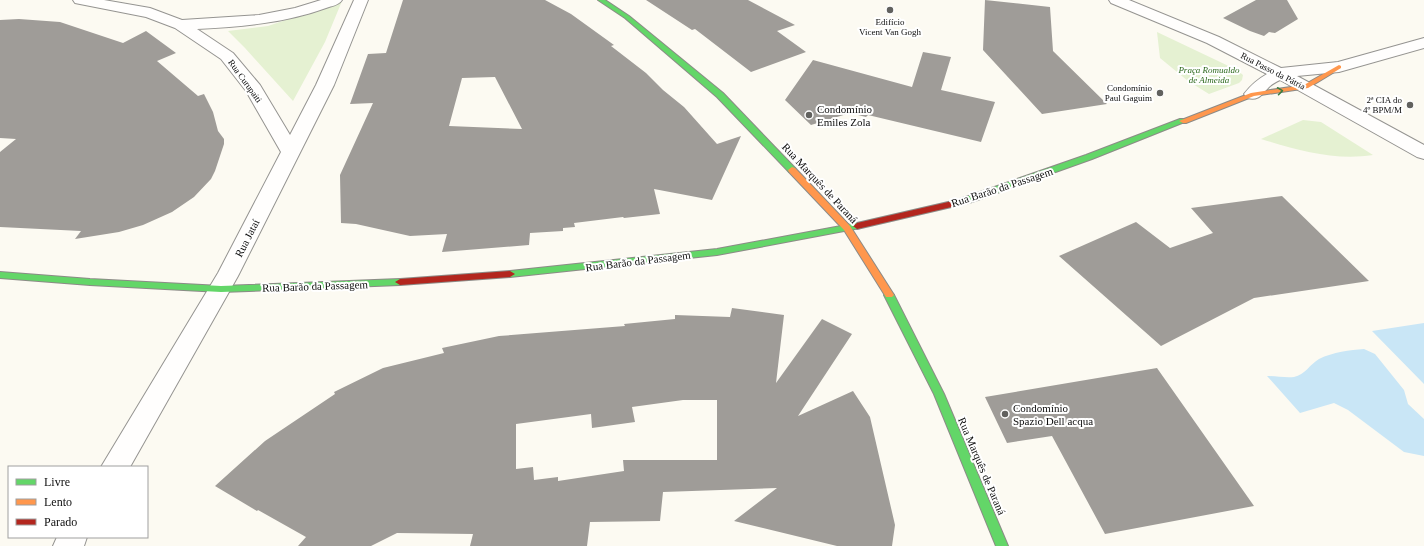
<svg xmlns="http://www.w3.org/2000/svg" width="1424" height="546" font-family="'Times New Roman',serif">
<style>
.green{fill:#e5f1d2}
.water{fill:#c9e6f6}
.building{fill:#9f9c98;fill-rule:evenodd}
.lines{fill:none;stroke-linecap:round;stroke-linejoin:round}
.street-casing{stroke:#959491;stroke-width:2}
.fast-casing{stroke:#8c8b87;stroke-width:2}
.slow-casing{stroke:#8c8b87;stroke-width:2}
.jam-casing{stroke:#8c8b87;stroke-width:2}
.street{fill:#fffefd;fill-rule:evenodd}
.fast{fill:#63d668;fill-rule:evenodd}
.slow{fill:#ff974d;fill-rule:evenodd}
.jam{fill:#b3261e;fill-rule:evenodd}
.oneway{stroke:#3d7c40}
.poi-dot{fill:#61615e;stroke:#fff;stroke-width:1.5}
.labels{text-anchor:middle;dominant-baseline:central;stroke-width:4;stroke-linejoin:round;paint-order:stroke}
.far-poi-label{font-size:9px;fill:#0e0e0e;stroke:#fff;text-anchor:end}
.far-park-label{font-size:9px;font-style:italic;fill:#2c681d;stroke:#fff}
.far-street-label{font-size:9px;fill:#0e0e0e;stroke:#fff}
.poi-label{font-size:11px;fill:#0e0e0e;stroke:#fff;text-anchor:start}
.street-label{font-size:11px;fill:#0e0e0e;stroke:#fff}
</style>
<rect width="100%" height="100%" fill="#fcfaf2"/>
<path class="green" d="M342,1L325,42L293,101L245,48L228,31L268,26Z
M1157,32L1237,70L1243,75L1242,80L1239,83L1209,94L1188,81L1160,58Z
M1303,120L1321,122L1373,155C1334,161 1298,150 1261,139Z"/>
<path class="water" d="M1424,323V384L1372,331Z
M1364,349L1375,354L1404,390L1408,404L1424,419V456L1404,452L1348,410L1334,403L1300,413L1267,376C1275,376 1286,378 1294,377C1305,375 1310,364 1319,359C1333,352 1350,350 1364,349Z"/>
<path class="building" d="M403,0H545L571,14L614,45L611,46L646,73L663,90L684,107L717,144L741,136L712,200L654,189L660,214L624,218L623,217L574,223L575,227L563,228V231L530,233L529,245L442,252L447,234L410,236L356,224L341,223L340,175L373,103L350,104L368,54L386,53ZM495,77L522,129L449,126L462,78Z
M646,0H748L795,25L777,31L806,52L751,72L695,29L692,30Z
M985,0L1050,7L1053,51L1107,104L1042,114L983,50Z
M1256,0H1287L1298,19L1275,33L1269,32L1264,36L1250,31L1223,18Z
M19,19L60,22L123,43L146,31L176,53L157,61L198,96L204,94L213,112L218,131L224,139V144L215,171L211,179L194,197L172,212L143,225L119,232L75,239L81,231L0,227V152L16,139L0,138V20Z
M923,52L951,57L941,90L995,102L981,142L868,115L866,117L850,113L811,125L785,100L813,60L912,87Z
M1282,196L1369,281L1254,298L1161,346L1059,256L1136,222L1170,248L1213,233L1191,208Z
M732,308L784,315L776,383L822,319L852,334L798,416L853,391L870,417L895,525L892,546H837L734,521L777,488L663,492L660,521L590,522L587,546H470L473,534L397,533L371,546H298L306,537L258,510L257,511L215,486L265,441L335,394L334,392L383,368L444,353L442,348L499,336L625,326L624,324L675,319V315L730,317ZM683,400H717V460H623L624,471L558,481V477L534,480L533,467L516,469V424L591,414L592,428L635,422L632,407Z
M1157,368L1254,506L1105,534L1052,436L1007,443L985,397Z"/>
<g class="lines">
<g class="street-casing">
<path id="street" d="M73,0H104L150,8L182,20L259,15L295,8L321,0H342C339,5 332,6 326,8C285,23 240,27 197,29L233,53L260,85L290,135L316,85L354,0H368L334,85L238,276L130,467H101L218,273L281,152L246,91L221,59L175,28L146,17L80,4L75,3Z
M1109,0H1129L1219,37L1281,68L1338,62L1424,38V48L1339,72L1297,76L1424,145V159L1417,157L1280,80C1276,82 1272,84 1269,87C1261,95 1259,101 1247,98L1244,94C1251,85 1258,79 1267,74L1207,43L1111,3Z
M57,537H87L84,546H53Z"/>
</g>
<g class="fast-casing">
<path id="fast" d="M598,0H605L629,16L723,93L795,168L796,170L795,172H789L717,97L625,18Z
M1180,119H1183L1187,121L1092,159L972,202L957,206L953,203L954,201L1086,155Z
M857,223L861,226L860,228L717,255L510,277L505,274L510,271L717,249Z
M0,272L90,279L221,286L400,279L405,282L400,285L221,292L90,285L0,278Z
M889,292L892,293L894,295L944,394L1008,546H996L934,394L884,295L886,293Z"/>
</g>
<g class="slow-casing">
<path id="slow" d="M1339,65L1341,66V68L1308,88L1254,96L1186,123H1183L1179,121L1251,93L1304,85Z
M792,167L795,168L850,226L894,295L892,297H886L844,230L789,172L788,170Z"/>
</g>
<g class="jam-casing">
<path id="jam" d="M957,200L960,201L961,203L960,205L857,229L853,226L857,223Z
M510,271L515,274L510,277L400,285L395,282L400,279Z"/>
</g>
<use href="#street" class="street"/>
<use href="#fast" class="fast"/>
<use href="#slow" class="slow"/>
<use href="#jam" class="jam"/>
</g>
<defs><path id="oneway-chevron" d="M-2-3.5L2.5 0L-2 3.5" fill="none" stroke-width="1.6" stroke-linecap="round" stroke-linejoin="round"/></defs>
<use class="oneway" href="#oneway-chevron" transform="translate(1280 91) rotate(-8)"/>
<g class="poi-dot">
<circle cx="890" cy="10" r="4"/>
<circle cx="1160" cy="93" r="4"/>
<circle cx="1410" cy="105" r="4"/>
<circle cx="809" cy="115" r="4"/>
<circle cx="1005" cy="414" r="4"/>
</g>
<g class="labels">
<g class="far-poi-label">
<text x="890" y="22" text-anchor="middle">Edifício<tspan x="890" dy="10">Vicent Van Gogh</tspan></text>
<text x="1152" y="88">Condomínio<tspan x="1152" dy="10">Paul Gaguim</tspan></text>
<text x="1402" y="100">2ª CIA do<tspan x="1402" dy="10">4º BPM/M</tspan></text>
</g>
<g class="far-park-label">
<text x="1209" y="70">Praça Romualdo<tspan x="1209" dy="10">de Almeida</tspan></text>
</g>
<g class="far-street-label">
<text transform="translate(1273 71) rotate(27)">Rua Passo da Pátria</text>
<text transform="translate(245 81) rotate(54)">Rua Curupaiti</text>
</g>
<g class="poi-label">
<text x="817" y="109">Condomínio<tspan x="817" dy="13">Emiles Zola</tspan></text>
<text x="1013" y="408">Condomínio<tspan x="1013" dy="13">Spazio Dell acqua</tspan></text>
</g>
<g class="street-label">
<text transform="translate(820 183) rotate(47)">Rua Marquês de Paraná</text>
<text transform="translate(1002 187) rotate(-18)">Rua Barão da Passagem</text>
<text transform="translate(247 238) rotate(-63)">Rua Jataí</text>
<text transform="translate(638 261) rotate(-7)">Rua Barão da Passagem</text>
<text transform="translate(315 286) rotate(-2)">Rua Barão da Passagem</text>
<text transform="translate(982 466) rotate(67)">Rua Marquês de Paraná</text>
</g>
</g>
<rect x="8" y="466" width="140" height="72" fill="#ffffff" stroke="#9f9f9f"/>
<rect x="16" y="479" width="20" height="6" fill="#63d668" stroke="#9f9f9f"/>
<text x="44" y="486" font-size="12" fill="#0e0e0e">Livre</text>
<rect x="16" y="499" width="20" height="6" fill="#ff974d" stroke="#9f9f9f"/>
<text x="44" y="506" font-size="12" fill="#0e0e0e">Lento</text>
<rect x="16" y="519" width="20" height="6" fill="#b3261e" stroke="#9f9f9f"/>
<text x="44" y="526" font-size="12" fill="#0e0e0e">Parado</text>
</svg>
